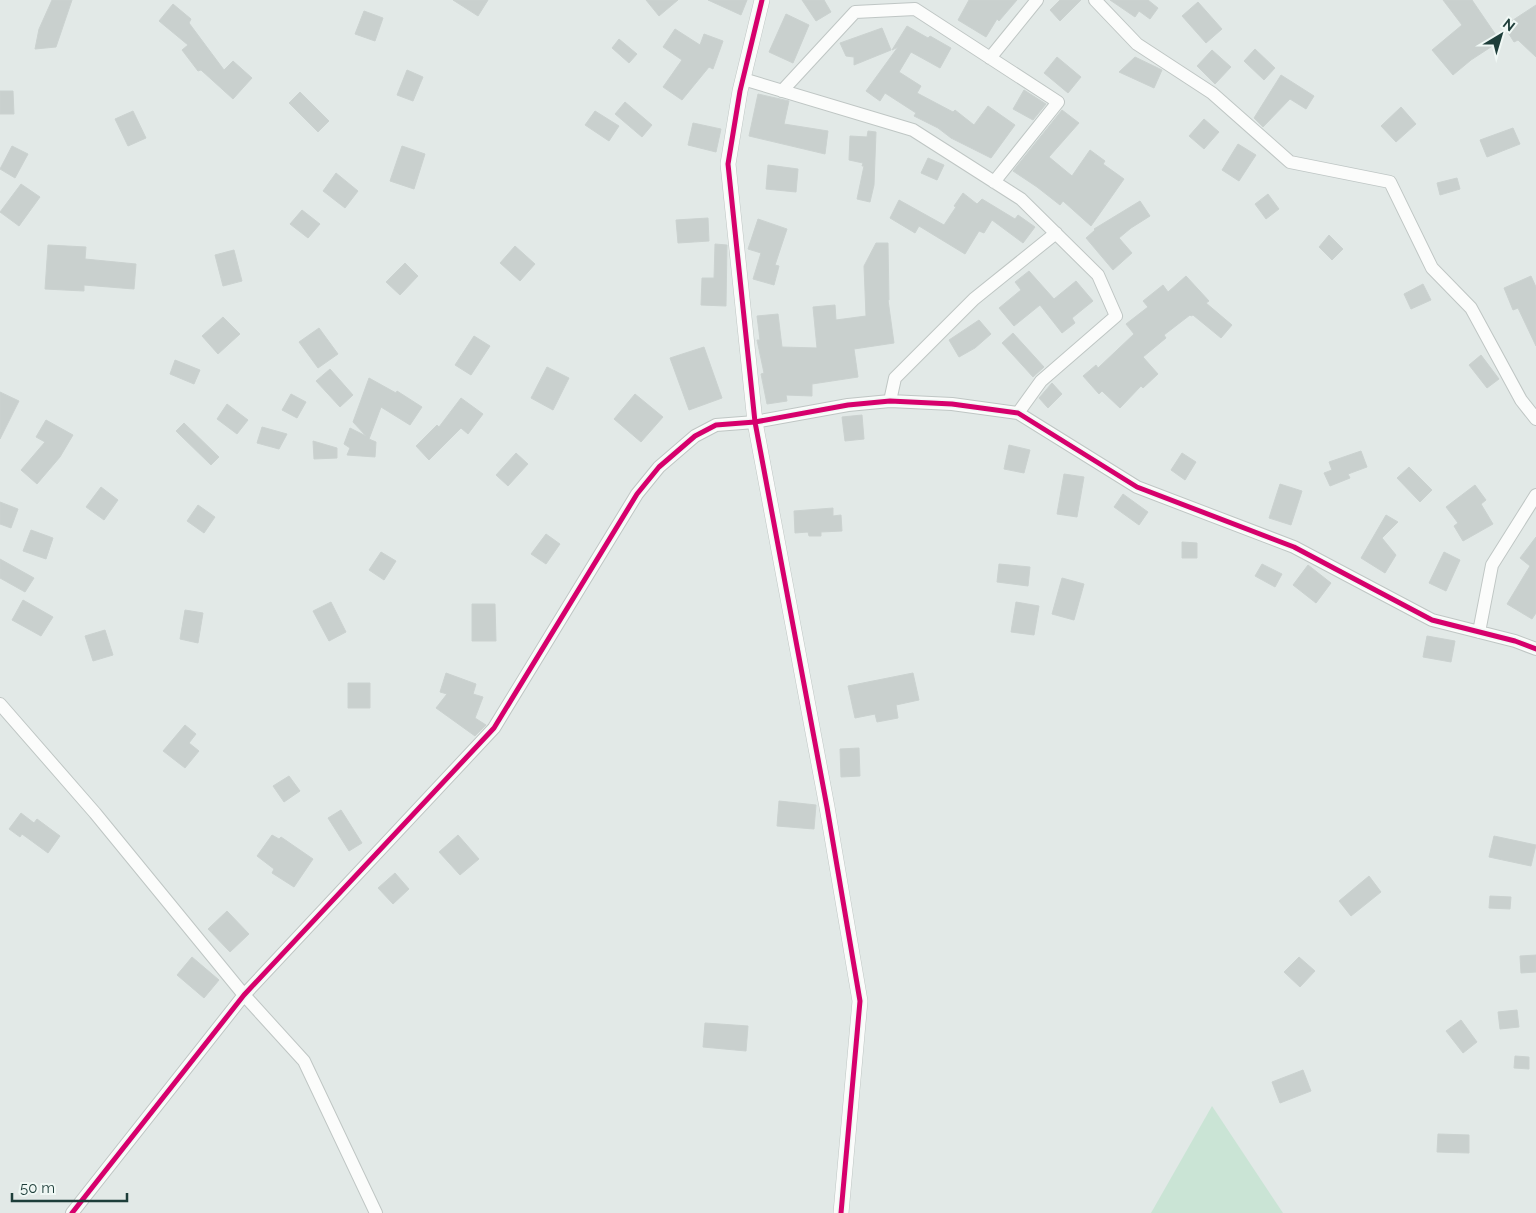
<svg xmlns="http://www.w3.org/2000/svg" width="1536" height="1213" font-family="Raleway,sans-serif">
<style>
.green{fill:#cae4d5}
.building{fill:#c9d0ce;stroke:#cbd2d0}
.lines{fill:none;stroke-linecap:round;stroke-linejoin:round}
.minor-casing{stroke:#bfc6c4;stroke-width:14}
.tertiary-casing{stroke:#bfc6c4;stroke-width:16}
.minor{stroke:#fbfcfb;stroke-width:12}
.tertiary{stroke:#fbfcfb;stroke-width:15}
.cycleway-casing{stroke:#f0f8f5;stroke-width:8}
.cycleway{stroke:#d6006c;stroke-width:5}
</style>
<rect width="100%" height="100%" fill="#e2e9e7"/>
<path class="green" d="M1212,1106L1283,1213H1151Z"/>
<path class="building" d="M52,0H72L56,47L35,49L39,29Z
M453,0H488L478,16Z
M646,0H678L659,16Z
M708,0H747L741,15Z
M802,0H824L831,12L816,21Z
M969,0H1017L999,21L997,19L986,37L958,20Z
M1060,0H1081L1060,21L1050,10Z
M1110,0H1148L1158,8L1150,19L1139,11L1135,17Z
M1443,0H1472L1500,41L1471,60L1453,75L1432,50L1462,25Z
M1198,2L1222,29L1206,43L1182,16Z
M173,4L191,19L189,23L224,70L233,61L252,78L233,99L201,70L198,71L182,50L188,45L159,21Z
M1536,5V57L1518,40L1514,42L1504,26Z
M364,11L383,18L375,41L355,34Z
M786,14L809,25L793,63L769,52Z
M907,26L928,38L930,36L951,48L940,68L911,52L899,72L921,86L917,93L953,112L955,110L974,125L988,106L1015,125L991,158L951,138L938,128L914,116L916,113L885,93L880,101L866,91L898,47L892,50Z
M882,28L891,50L854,65V57L846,56L840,43Z
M675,29L700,45L704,34L723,41L713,69L709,67L682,100L663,87L682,60L663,47Z
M619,39L637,54L629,63L612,48Z
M1255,49L1275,68L1264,80L1244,61Z
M1212,50L1231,67L1215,84L1197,66Z
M1057,57L1081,77L1068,93L1044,73Z
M1135,57L1162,70L1154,88L1119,72Z
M407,70L423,77L413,101L397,95Z
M1281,75L1314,96L1306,109L1290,99L1263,127L1254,118Z
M1024,90L1046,104L1033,120L1013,109Z
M0,91H13L14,114H0Z
M300,92L329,121L318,132L289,103Z
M758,94L789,101L784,124L828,131L825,154L749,136Z
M625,102L652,125L642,137L615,114Z
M1401,107L1416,124L1396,142L1381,126Z
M1062,110L1079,123L1049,157L1072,176L1090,150L1105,161L1103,164L1124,179L1091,226L1063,201L1060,205L1037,187L1013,171Z
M133,111L146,138L128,146L115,119Z
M595,111L619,126L609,141L585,125Z
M1204,119L1219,132L1204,149L1189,136Z
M693,123L721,129L716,152L688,145Z
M1513,128L1520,144L1487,157L1480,140Z
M868,131L876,132L874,185L870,202L857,199L864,166H862L863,163L849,160L850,136L867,137Z
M1238,144L1256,155L1239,181L1222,170Z
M12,146L28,154L15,178L0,169Z
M402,146L425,154L414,189L390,181Z
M928,158L944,165L937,180L921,173Z
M768,165L798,169L796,192L766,189Z
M336,173L358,191L345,208L323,191Z
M1457,178L1460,189L1440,195L1437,183Z
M21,184L40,197L19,226L0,212Z
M963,193L977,204L982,199L1015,219L1018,215L1035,227L1023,243L992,220L984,233L979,231L965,254L919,226L915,233L890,218L899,200L944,225L956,207L954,206Z
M1268,194L1279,209L1266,219L1255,204Z
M1140,201L1150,216L1131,228L1119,238L1132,253L1113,270L1086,238L1095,230L1094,229Z
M302,210L320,224L308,238L290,224Z
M708,218L709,241L678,243L676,220Z
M758,219L787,229L775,265L779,266L774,285L753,279L761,253L748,249Z
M1329,235L1343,249L1332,260L1319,247Z
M876,243H888L889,300H888L894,343L854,349L858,377L812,384V396L786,395L787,401L767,404L761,374L764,373L757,340H760L757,316L778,314L782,347L817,348L813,307L835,305L836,320L866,316L864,266Z
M715,244L727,245L726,306L701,305L702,278H714Z
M48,245L86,247L85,259L136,264L134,289L84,285V291L45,289Z
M515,246L535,264L520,281L500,263Z
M234,250L242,281L223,286L215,255Z
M405,263L418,276L400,295L386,282Z
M1029,271L1054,299L1076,281L1093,301L1072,318L1075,323L1062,333L1040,305L1014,326L999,308L1021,290L1015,282Z
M1186,276L1209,301L1206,303L1232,325L1221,338L1193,315L1191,316L1190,315L1164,335L1166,338L1143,357L1158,374L1143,388L1141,386L1120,408L1102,391L1099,394L1083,376L1096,365L1098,368L1134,334L1126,324L1148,307L1143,301L1163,285L1168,292Z
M1531,276L1536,287V346L1518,308L1513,310L1504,288Z
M1423,284L1431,300L1411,309L1404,294Z
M223,317L240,334L218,354L202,336Z
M979,320L991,334L975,348L959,357L949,340Z
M319,328L338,354L318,368L299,342Z
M1013,333L1044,367L1033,377L1002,343Z
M474,336L490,346L471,375L455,365Z
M704,347L722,398L689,410L670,358Z
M1481,355L1499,379L1487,388L1469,365Z
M175,360L200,370L194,384L170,374Z
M547,367L569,378L553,410L531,398Z
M330,369L353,395L340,407L316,381Z
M369,378L396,393L397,391L422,407L410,425L381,407L369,439L376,442L375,457L347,455L350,448L344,444L350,428L366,436L353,422Z
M1052,383L1062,394L1048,408L1039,398Z
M0,392L19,401L0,439Z
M291,394L306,402L297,418L282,410Z
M635,394L663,417L641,442L614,419Z
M461,398L483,414L468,434L461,428L429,460L416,446L437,425L439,427Z
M227,404L248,420L237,434L217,419Z
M862,415L864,439L845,441L842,417Z
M46,420L73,435L60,457L37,484L21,470L45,442L36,437Z
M184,423L219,457L211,465L176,431Z
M262,427L287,434L279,449L257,443Z
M313,441L337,448V458L314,459Z
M1009,445L1030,450L1024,473L1004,469Z
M1361,451L1367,467L1348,474L1350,478L1330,486L1324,473L1332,470L1329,462Z
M516,453L528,464L508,486L496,475Z
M1182,453L1196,462L1185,480L1171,470Z
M1409,467L1432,490L1420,502L1397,478Z
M1064,474L1084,477L1077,517L1057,514Z
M1280,484L1302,491L1291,525L1269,518Z
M1475,485L1486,500L1481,504L1493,524L1463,541L1454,526L1458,523L1446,507Z
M101,487L118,500L104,520L86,507Z
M1123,494L1148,512L1139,525L1114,507Z
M0,502L18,509L11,528L0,524Z
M198,505L215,517L204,533L187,521Z
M833,508V516L841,515L842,531L821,532V536H809L808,532L795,533L794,511Z
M1386,515L1398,522L1382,538L1396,555L1385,573L1361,558Z
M31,530L53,538L46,559L23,551Z
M546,534L560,544L546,564L531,554Z
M1536,537V613L1532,619L1507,604L1530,566L1520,558Z
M1182,542L1197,543V558H1182Z
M381,552L396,561L384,580L369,570Z
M1444,552L1460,560L1446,591L1429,583Z
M0,559L34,578L25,592L0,578Z
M999,564L1030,567L1028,586L997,582Z
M1262,564L1282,574L1275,587L1255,576Z
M1308,565L1331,583L1316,603L1293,585Z
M1062,578L1084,584L1074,620L1052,614Z
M23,600L53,617L41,636L12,620Z
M331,602L346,632L329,641L313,611Z
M1016,602L1039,606L1034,635L1011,632Z
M472,604H495L496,641H472Z
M185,610L203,613L198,643L180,639Z
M105,630L113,655L93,661L85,636Z
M1427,636L1455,641L1451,662L1423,657Z
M446,673L476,684L473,694L483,697L475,718L486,725L475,736L436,708L447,694L440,692Z
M913,673L919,700L896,705L898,718L877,722L875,714L855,718L848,686Z
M348,683H370V708H348Z
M185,725L196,734L189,743L199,751L185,768L163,751Z
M859,748L860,776L841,777L840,749Z
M289,776L300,791L284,802L273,786Z
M779,801L816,805L814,829L777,826Z
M341,810L362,843L349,851L328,818Z
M21,813L34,823L37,819L60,836L48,853L22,834L20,837L9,829Z
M272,835L279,839L281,837L313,859L294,887L272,873L274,869L257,856Z
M458,835L479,859L460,875L439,852Z
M1494,836L1536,845L1531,866L1489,857Z
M395,873L409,889L393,904L378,888Z
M1369,876L1381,892L1351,916L1339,901Z
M1490,896L1511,897L1510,909L1489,908Z
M227,911L249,934L230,952L208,929Z
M1536,955V972L1521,973L1520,956Z
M192,957L219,980L204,998L177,975Z
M1299,957L1315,971L1300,987L1284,972Z
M1517,1010L1519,1027L1500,1029L1498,1012Z
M1461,1020L1477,1042L1463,1053L1446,1031Z
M705,1023L748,1026L746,1051L703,1047Z
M1515,1056L1529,1057V1069L1514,1068Z
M1303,1070L1311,1091L1280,1103L1272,1082Z
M1438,1134L1469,1135V1153L1437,1152Z"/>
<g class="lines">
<g class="minor-casing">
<path id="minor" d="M1095,0L1137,44L1212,93L1290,162L1390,182L1432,268L1471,308L1521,400L1536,419
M990,58L1037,0
M743,79L913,130L1021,199L1098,275L1116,316L1041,381L1018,413
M782,91L855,12L915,9L1058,102L994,182
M890,401L895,378L974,299L1056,233
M1479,632L1492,565L1536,495
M0,704L95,813L244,995L304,1061L376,1213
M72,1213L244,995L494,728L637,494L659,467L695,436L716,425L755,422L848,405L890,401L952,404L1018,413L1137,487L1294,547L1432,620L1515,641L1536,649"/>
</g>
<g class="tertiary-casing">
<path id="tertiary" d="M762,0L740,91L728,164L755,422L827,807L860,1001L841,1213"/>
</g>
<use href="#minor" class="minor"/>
<use href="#tertiary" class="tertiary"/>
<g class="cycleway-casing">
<path id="cycleway" d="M762,0L740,91L728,164L755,422L827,807L860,1001L841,1213
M72,1213L244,995L494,728L637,494L659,467L695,436L716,425L755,422L848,405L890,401L952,404L1018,413L1137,487L1294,547L1432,620L1515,641L1536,649"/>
</g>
<use href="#cycleway" class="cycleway"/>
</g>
<g transform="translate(1501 35) rotate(38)" stroke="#f0f8f5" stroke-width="4" paint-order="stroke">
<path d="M0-4L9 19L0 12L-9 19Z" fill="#1e3e3a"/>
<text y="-8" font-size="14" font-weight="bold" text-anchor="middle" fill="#1e3e3a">N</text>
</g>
<path d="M12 1193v8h115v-8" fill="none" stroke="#1e3e3a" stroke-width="2.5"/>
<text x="20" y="1193" font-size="15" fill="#1e3e3a" stroke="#f0f8f5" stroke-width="4" paint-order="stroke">50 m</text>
</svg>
